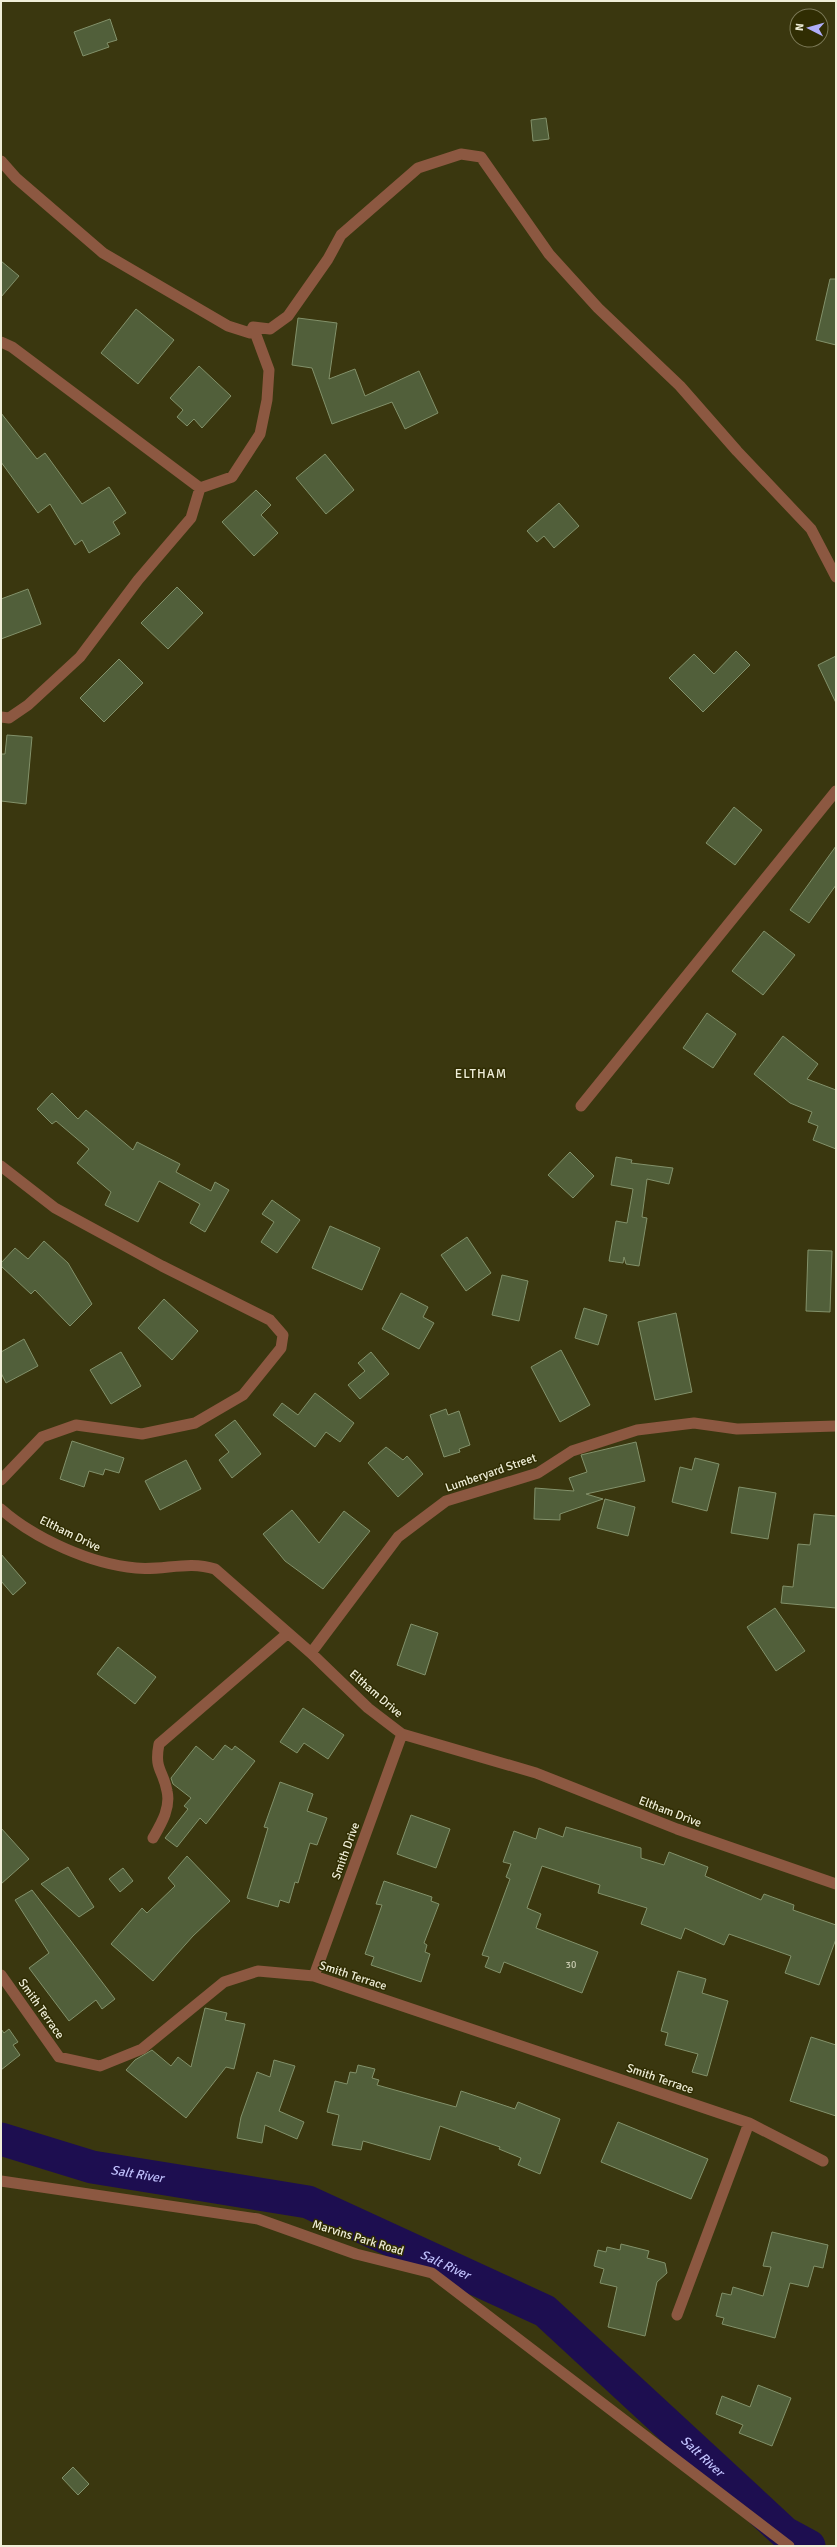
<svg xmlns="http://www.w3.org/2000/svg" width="837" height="2547" font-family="Signika,sans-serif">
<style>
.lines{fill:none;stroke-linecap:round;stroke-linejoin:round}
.river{stroke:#1d0e50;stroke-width:33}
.building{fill:#515f3a;stroke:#82916a}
.minor{stroke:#8c5841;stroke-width:11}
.labels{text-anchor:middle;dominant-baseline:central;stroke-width:3;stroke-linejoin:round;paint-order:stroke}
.number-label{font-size:10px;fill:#c8cab0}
.street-label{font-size:12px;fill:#efeed8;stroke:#302d03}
.neighbourhood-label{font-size:13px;letter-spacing:1px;fill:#efeed8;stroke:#302d03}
.water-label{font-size:13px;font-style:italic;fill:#bebefa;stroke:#302d03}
</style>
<rect width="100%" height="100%" fill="#3a370f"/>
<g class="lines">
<path class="river" id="s1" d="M1,2139L92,2167L308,2202L545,2311L785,2533L809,2546"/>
</g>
<path class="building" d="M110,19L117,40L107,43L109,47L83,56L74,32Z
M546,118L549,139L533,141L531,120Z
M1,261L19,276L1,297Z
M830,279H836V345L816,340Z
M136,309L174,340L138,384L101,353Z
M298,318L337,323L329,379L355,369L365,396L419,371L438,413L405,429L392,402L332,424L312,368L292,365Z
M199,366L231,396L202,428L194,419L187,426L177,417L183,410L170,398Z
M1,413L37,459L45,453L82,504L109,487L126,513L113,522L120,534L89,553L82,540L75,545L50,504L38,513L1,462Z
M325,454L354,490L326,514L296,478Z
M256,490L271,505L261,515L278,533L254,556L222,522Z
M559,503L579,526L554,548L544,536L537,542L527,531Z
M177,587L203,613L168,649L141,623Z
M28,589L41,624L1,639V599Z
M736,651L750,665L703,712L669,678L694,654L714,674Z
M836,656V703L818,665Z
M119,659L143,683L104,722L80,698Z
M7,735L32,737L26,804L1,801V754H5Z
M734,807L762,830L735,865L706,843Z
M836,846V885L809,923L790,910Z
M764,931L795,955L763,995L732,971Z
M707,1013L736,1034L713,1068L683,1048Z
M783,1036L818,1064L807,1079L836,1090V1149L813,1140L818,1126L808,1122L812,1112L790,1103L754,1074Z
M52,1093L78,1119L86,1110L133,1150L137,1142L180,1164L176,1172L211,1191L215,1182L229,1190L205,1232L190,1223L200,1204L159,1181L138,1222L105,1205L111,1192L77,1163L89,1149L56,1121L52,1124L37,1109Z
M570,1152L594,1176L573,1198L548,1175Z
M616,1157L632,1160L631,1163L673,1168L669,1184L647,1179L642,1217L647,1218L639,1266L626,1264L624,1257L623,1263L609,1261L616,1221L627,1223L633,1189L611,1185Z
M272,1200L300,1220L277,1253L261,1242L274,1222L262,1214Z
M330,1226L380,1248L362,1290L312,1268Z
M467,1237L491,1273L466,1291L441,1255Z
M44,1241L68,1263L92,1304L70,1326L35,1290L31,1294L1,1266V1263L15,1248L28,1259Z
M808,1250L832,1251L830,1312L806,1311Z
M502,1275L528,1281L519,1321L492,1315Z
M401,1293L428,1307L423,1317L434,1323L419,1349L382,1329Z
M164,1299L198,1331L172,1360L138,1328Z
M584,1308L607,1315L598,1345L575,1338Z
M676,1313L692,1392L655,1400L638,1322Z
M24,1339L38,1366L6,1383L1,1373V1352Z
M561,1350L590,1405L560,1422L531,1367Z
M121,1352L141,1386L111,1404L90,1370Z
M371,1352L389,1374L360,1399L348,1385L365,1371L358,1363Z
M315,1393L354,1423L340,1442L326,1432L315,1447L273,1415L282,1403L298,1415Z
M446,1409L448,1415L459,1411L470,1445L459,1449L460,1452L444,1457L430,1415Z
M235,1420L261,1454L232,1478L219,1460L229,1452L215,1435Z
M72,1441L124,1458L119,1473L105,1469L103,1475L89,1471L84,1487L60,1479Z
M636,1442L645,1481L586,1494L603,1499L560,1514V1520L534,1519L535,1488L574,1491L569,1478L587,1472L581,1455Z
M386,1447L403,1460L407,1456L423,1474L398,1497L368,1463Z
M695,1458L719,1464L707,1511L672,1502L680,1467L692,1470Z
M186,1460L201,1489L160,1510L145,1481Z
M739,1487L776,1493L768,1539L731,1533Z
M605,1499L635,1507L628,1536L597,1528Z
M292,1510L319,1543L344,1511L370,1531L323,1589L285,1561L263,1534Z
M814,1514L836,1516V1608L781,1603L783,1586L793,1587L798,1544L810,1545Z
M1,1554L26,1583L13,1595L1,1581Z
M775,1608L805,1651L776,1671L747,1627Z
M411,1624L438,1633L425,1675L397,1665Z
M118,1647L156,1677L135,1704L97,1674Z
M303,1708L344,1735L328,1759L304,1743L297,1753L280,1742Z
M225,1745L232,1750L235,1746L255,1761L206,1824L200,1818L177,1847L165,1838L188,1809L184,1806L191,1798L173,1784L171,1778L196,1746L213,1760Z
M280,1782L313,1794L307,1811L327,1818L317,1845L310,1843L298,1883L295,1882L289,1903L280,1900L278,1907L247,1898L268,1828L264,1827Z
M411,1815L450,1829L436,1868L397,1854Z
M566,1827L641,1848V1858L664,1865L669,1852L708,1867L705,1876L761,1900L764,1894L794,1905L793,1910L836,1925V1939L819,1985L785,1973L791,1956L729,1934L724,1945L685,1928L681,1939L641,1924L647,1908L598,1893L600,1885L542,1866L527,1908L541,1914L536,1928L598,1952L582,1993L504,1962L500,1973L485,1967L489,1957L482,1955L510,1879L506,1877L511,1864L503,1862L514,1831L536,1839L539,1828L563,1837Z
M1,1828L29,1859L1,1884Z
M187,1856L230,1901L193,1936L153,1981L111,1944L142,1908L147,1913L175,1886L168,1878Z
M68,1867L94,1907L79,1917L41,1884Z
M123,1868L133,1881L120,1892L109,1879Z
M384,1881L432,1897L431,1901L439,1904L424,1943L427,1945L425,1952L430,1954L421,1982L371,1965L374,1957L365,1954L382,1905L376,1904Z
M32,1890L115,1999L102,2009L96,2000L69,2021L29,1968L49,1953L15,1900Z
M678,1971L706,1979L702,1993L728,2001L707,2076L692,2072L698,2054L665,2045L668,2033L661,2031Z
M205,2008L227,2013L225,2020L245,2024L234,2069L226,2067L186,2118L126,2070L135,2060L152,2050L171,2066L178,2057L191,2067Z
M1,2029L4,2033L9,2029L18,2042L13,2045L20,2055L1,2070Z
M811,2037L836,2045V2116L790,2101Z
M274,2060L295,2066L279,2111L304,2122L297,2139L265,2125L262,2143L237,2138L241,2117L257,2072L270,2077Z
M358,2065L375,2069L372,2078L379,2080L377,2085L456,2107L461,2091L515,2109L518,2102L560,2119L540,2174L518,2165L521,2158L499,2149L500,2147L440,2126L430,2160L363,2141L361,2150L332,2145L339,2115L327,2112L335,2081L347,2084L350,2072L356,2073Z
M618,2122L708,2159L691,2199L601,2162Z
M772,2232L828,2245L823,2268L814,2266L808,2287L790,2283L775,2338L722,2324L724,2318L716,2316L722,2293L731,2295L733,2287L763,2296L771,2267L763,2266Z
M621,2244L649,2251L647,2258L665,2263L667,2273L657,2282L645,2336L608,2327L617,2287L600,2283L604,2269L594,2266L598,2250L606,2252L607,2247L620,2250Z
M758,2385L791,2398L772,2446L739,2433L743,2425L716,2414L722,2396L750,2407Z
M73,2467L89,2484L78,2495L62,2478Z"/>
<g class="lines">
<path class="minor" d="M1,161L16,178L103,253L228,326L250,333L253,327L270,329L288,316L328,259L341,235L418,168L461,154L481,157L549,254L598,308L680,386L737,451L811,529L836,577
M1,342L12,347L200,488
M1,717L9,718L28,705L80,657L138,580L191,518L200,488L232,477L260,434L267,400L269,370L253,327
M581,1106L836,791
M1,1166L55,1208L162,1266L270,1320L283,1335L281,1348L243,1395L195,1423L142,1434L76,1425L42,1437L1,1480
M1,1509C35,1539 91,1564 136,1568C163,1571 188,1560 215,1569L311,1653L368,1708L402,1734L536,1773L677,1829L836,1884
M311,1653L398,1537L446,1501L538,1473L572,1451L637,1430L694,1423L737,1429L836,1426
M153,1838C161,1824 171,1808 167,1791C163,1769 154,1770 159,1744L288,1633
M1,1975L59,2057L100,2066L142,2049L224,1982L258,1971L314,1976L749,2123L823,2161
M314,1976L402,1734
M1,2181L258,2219L356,2254L432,2273L789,2546
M677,2315L749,2123"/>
</g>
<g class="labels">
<g class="number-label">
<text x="571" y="1965">30</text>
</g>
<g class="street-label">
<text transform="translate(491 1473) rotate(-19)">Lumberyard Street</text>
<text transform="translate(70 1534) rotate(26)">Eltham Drive</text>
<text transform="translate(376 1694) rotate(41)">Eltham Drive</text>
<text transform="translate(670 1812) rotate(21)">Eltham Drive</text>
<text transform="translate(346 1851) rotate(-70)">Smith Drive</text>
<text transform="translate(353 1976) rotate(18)">Smith Terrace</text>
<text transform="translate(41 2009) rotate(55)">Smith Terrace</text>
<text transform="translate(660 2079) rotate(19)">Smith Terrace</text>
<text transform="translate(358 2238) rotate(17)">Marvins Park Road</text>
</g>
<g class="neighbourhood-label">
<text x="481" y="1074">ELTHAM</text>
</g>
<g class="water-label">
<text stroke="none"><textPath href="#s1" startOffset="141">Salt River</textPath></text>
<text stroke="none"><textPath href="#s1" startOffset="465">Salt River</textPath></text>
<text stroke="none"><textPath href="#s1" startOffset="789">Salt River</textPath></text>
</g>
</g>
<rect width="837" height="2547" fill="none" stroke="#efeed8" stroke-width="4"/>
<g transform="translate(809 28) rotate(276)"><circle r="19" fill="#302d03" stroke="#7c7a58"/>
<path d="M0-3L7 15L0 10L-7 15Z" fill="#b0aefa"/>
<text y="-6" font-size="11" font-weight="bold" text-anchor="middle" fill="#efeed8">N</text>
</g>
</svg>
